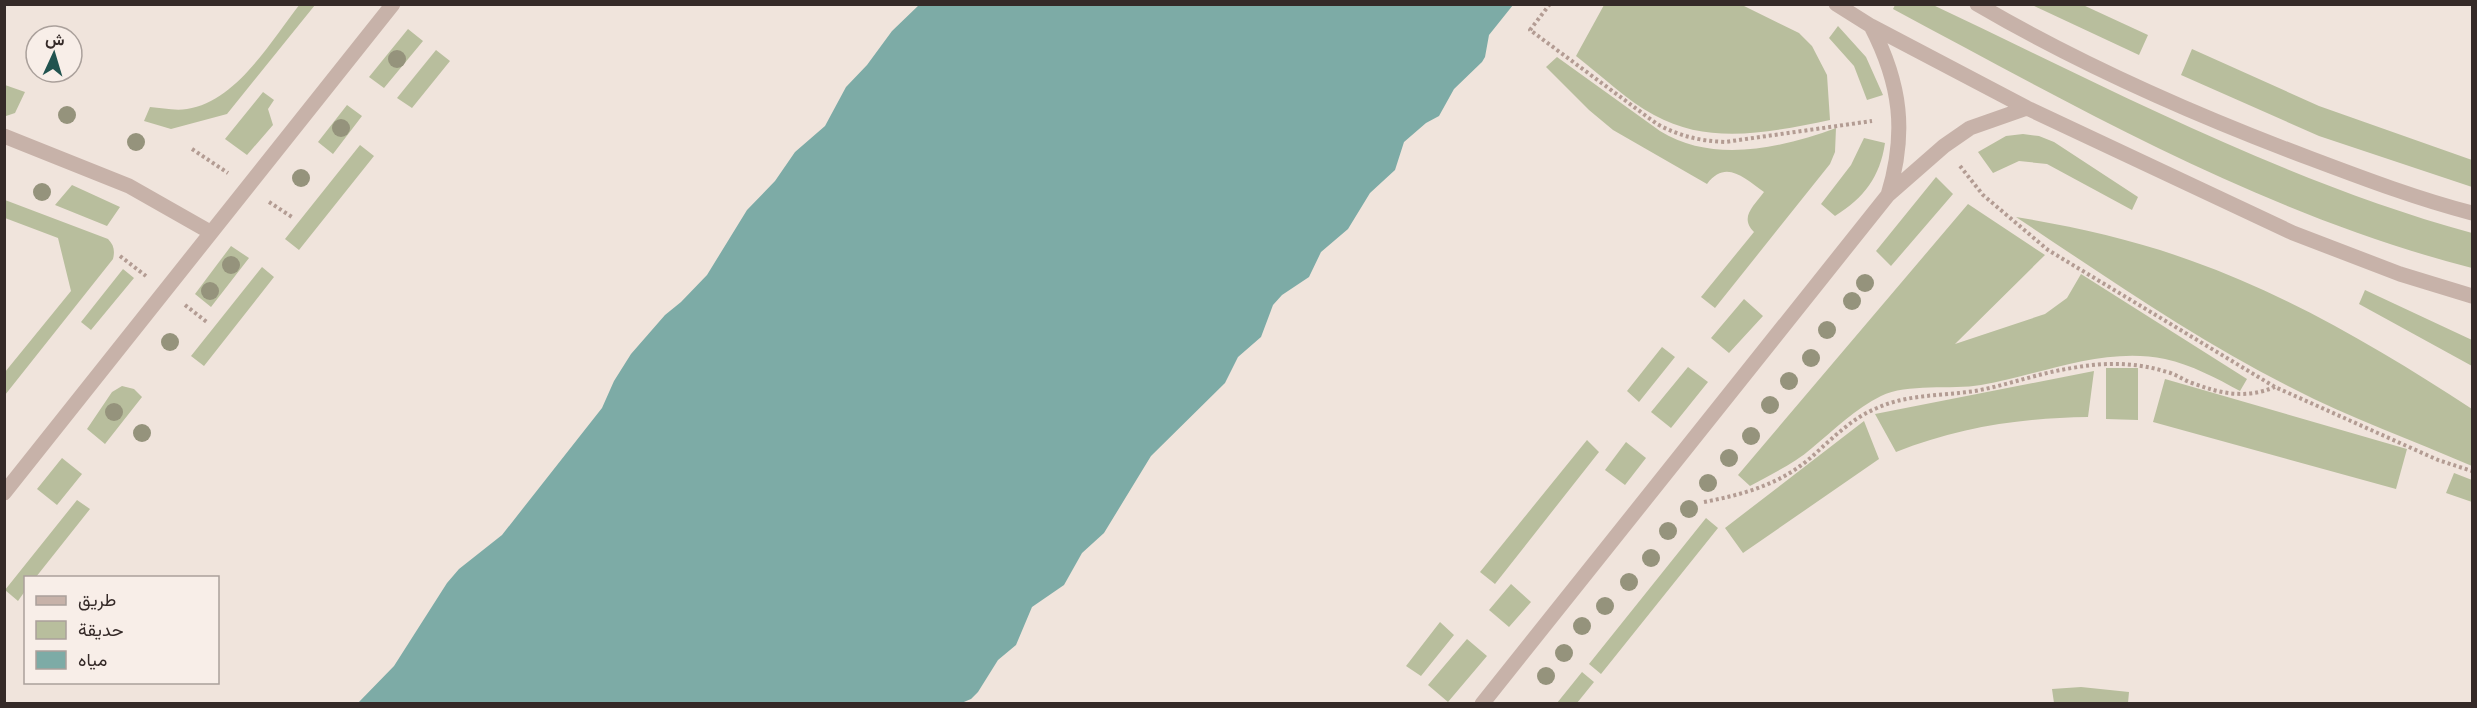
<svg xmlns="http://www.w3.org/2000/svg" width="2477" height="708" font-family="Inter,Vazirmatn,sans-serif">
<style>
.green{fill:#b8be9d}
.water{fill:#7daba6}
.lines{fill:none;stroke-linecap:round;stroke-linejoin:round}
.path{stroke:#b39c93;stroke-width:4;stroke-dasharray:3 3;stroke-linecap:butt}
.minor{stroke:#c7b2a9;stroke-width:15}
.tree{fill:#95937c}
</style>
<rect width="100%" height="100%" fill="#f0e4dc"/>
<path class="green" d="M300,4L315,5L227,114L171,129L144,121L150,107C162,108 175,111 187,109C236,102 271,41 300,4Z
M1604,5H1742L1799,33L1812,46L1827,75L1830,120C1771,132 1710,146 1654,115C1626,100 1601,75 1576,56Z
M1895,5H1933C2109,88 2283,181 2472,233V268C2265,215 2080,109 1893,9Z
M2032,5H2083L2148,35L2139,55Z
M1838,26L1866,57L1883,95L1867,100L1854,66L1829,38Z
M408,29L423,41L384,88L369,77Z
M2192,49L2319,106L2472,160V187L2319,136L2181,75Z
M436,50L450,61L412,108L397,98Z
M1557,57L1660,131C1713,164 1782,148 1836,128L1835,152L1830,164L1715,308L1701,297L1754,232C1739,217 1754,206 1764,192C1744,178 1726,159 1707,184L1613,130L1589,110L1546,67Z
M5,85L25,92L15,113L6,116Z
M263,92L274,100L268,109L273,125L247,155L225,139Z
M347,105L362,116L333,154L318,142Z
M2023,134L2039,136L2054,142L2138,197L2132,210L2047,164L2019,161L1993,173L1978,152L2006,136Z
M1864,138L1885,143C1880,177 1864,198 1835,216L1821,204L1851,165Z
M360,145L374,156L299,250L285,239Z
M1936,177L1953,194L1891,266L1876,251Z
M72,185L120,207L107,226L55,205Z
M5,200L108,239C114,245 115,251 113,259L5,395V372L71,291L58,238L5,218Z
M1968,204L2045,255L1955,344L2045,314L2067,298L2081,274L2247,379L2240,391C2216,378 2192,365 2165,359C2104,346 2040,375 1981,385C1951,390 1907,383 1881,396C1856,408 1834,430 1812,448C1794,464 1771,474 1750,486L1738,475Z
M2016,217C2076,227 2135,240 2192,261C2291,296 2385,352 2472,409V466C2412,440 2350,418 2292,388C2195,339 2106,277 2016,217Z
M231,246L249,258L211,307L195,294Z
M262,267L274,277L204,366L191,356Z
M123,269L134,278L91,330L81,322Z
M2365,290L2472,340V366L2359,304Z
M1744,299L1763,316L1729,353L1711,338Z
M1662,347L1675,357L1639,402L1627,391Z
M1688,367L1708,382L1671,428L1651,412Z
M2106,368H2138V420L2106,419Z
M2094,371L2088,417C2021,418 1959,427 1896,452L1875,414Z
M2165,379L2407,449L2396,489L2153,422Z
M122,386L134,389L142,397L105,444L87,429L112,392Z
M1864,421L1879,459L1743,553L1725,528Z
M1587,440L1599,452L1495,584L1480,572Z
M1626,442L1646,458L1625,485L1605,470Z
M62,458L82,474L57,505L37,489Z
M2454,473L2472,480V502L2446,493Z
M77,500L90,509L36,577L26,578L25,591L18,601L5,590Z
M1706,518L1718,528L1601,674L1589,664Z
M1511,584L1531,602L1509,627L1489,610Z
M1440,622L1454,635L1421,676L1406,666Z
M1467,639L1487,656L1448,702L1428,685Z
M1582,672L1594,682L1577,703H1557Z
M2081,687L2129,692L2128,703H2054L2052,689Z"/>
<path class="water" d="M919,5H1513L1489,35L1485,57L1482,62L1454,89L1439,116L1426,123L1404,142L1395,170L1370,193L1348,229L1321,252L1309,277L1282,295L1273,305L1261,337L1238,357L1225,383L1151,456L1104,533L1082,553L1064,585L1032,607L1016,645L998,660L978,692L971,699L959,704L358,703L394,666L447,583L459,569L502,535L602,408L614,381L631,354L665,315L681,302L707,275L747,210L775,181L795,152L825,126L846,87L867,65L892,31Z"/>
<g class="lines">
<path class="path" d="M1550,4L1530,30L1657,124C1679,136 1700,141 1725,142L1872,121
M192,149L228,173
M1960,166L1983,195L2048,250L2275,387L2438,460L2472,471
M269,202L292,217
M120,256L146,276
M185,305L208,323
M1704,502C1741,495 1778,485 1808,460C1830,441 1850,419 1877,408C1908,394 1942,396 1975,391C2008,385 2039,373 2072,368C2104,362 2136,362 2167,372C2176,374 2183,380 2192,383C2222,394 2245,399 2275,387"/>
<path class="minor" d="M1836,4L1871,26L2027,108L2293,233L2400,274L2472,296
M1977,4C2083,66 2197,116 2312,159C2365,179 2418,199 2472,213
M1871,26C1901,84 1907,133 1888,195
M4,136L129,186L210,232
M4,493L393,4
M1482,704L1888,195L1944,146L1970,128L2027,108"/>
</g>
<g class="tree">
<circle cx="397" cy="59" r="9"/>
<circle cx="67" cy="115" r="9"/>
<circle cx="341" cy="128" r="9"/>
<circle cx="136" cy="142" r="9"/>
<circle cx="301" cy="178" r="9"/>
<circle cx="42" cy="192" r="9"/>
<circle cx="231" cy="265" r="9"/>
<circle cx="1865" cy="283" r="9"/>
<circle cx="210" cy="291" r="9"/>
<circle cx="1852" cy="301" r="9"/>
<circle cx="1827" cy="330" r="9"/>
<circle cx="170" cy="342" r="9"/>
<circle cx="1811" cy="358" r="9"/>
<circle cx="1789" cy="381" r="9"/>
<circle cx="1770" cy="405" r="9"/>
<circle cx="114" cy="412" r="9"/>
<circle cx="142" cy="433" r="9"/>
<circle cx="1751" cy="436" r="9"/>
<circle cx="1729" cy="458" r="9"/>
<circle cx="1708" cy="483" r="9"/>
<circle cx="1689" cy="509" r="9"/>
<circle cx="1668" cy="531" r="9"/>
<circle cx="1651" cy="558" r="9"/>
<circle cx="1629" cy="582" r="9"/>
<circle cx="1605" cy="606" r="9"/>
<circle cx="1582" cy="626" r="9"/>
<circle cx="1564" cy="653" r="9"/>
<circle cx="1546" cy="676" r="9"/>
</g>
<rect width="2477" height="708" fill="none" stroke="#352a28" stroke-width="12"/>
<rect x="24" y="576" width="195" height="108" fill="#f8eee8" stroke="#aaa09b" stroke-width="1.5"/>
<rect x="36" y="596" width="30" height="9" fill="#c7b2a9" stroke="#aaa09b" stroke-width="1.5"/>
<text x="78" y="606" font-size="18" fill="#352a28">طريق</text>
<rect x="36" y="621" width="30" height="18" fill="#b8be9d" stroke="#aaa09b" stroke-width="1.5"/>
<text x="78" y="636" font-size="18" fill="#352a28">حديقة</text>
<rect x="36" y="651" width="30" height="18" fill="#7daba6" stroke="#aaa09b" stroke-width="1.5"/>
<text x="78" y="666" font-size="18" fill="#352a28">مياه</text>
<g transform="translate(54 54) rotate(4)"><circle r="28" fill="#f8eee8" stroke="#aaa09b" stroke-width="1.5"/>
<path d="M0-4.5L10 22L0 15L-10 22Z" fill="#21534f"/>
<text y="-9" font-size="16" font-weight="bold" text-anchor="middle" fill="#352a28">ش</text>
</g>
</svg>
